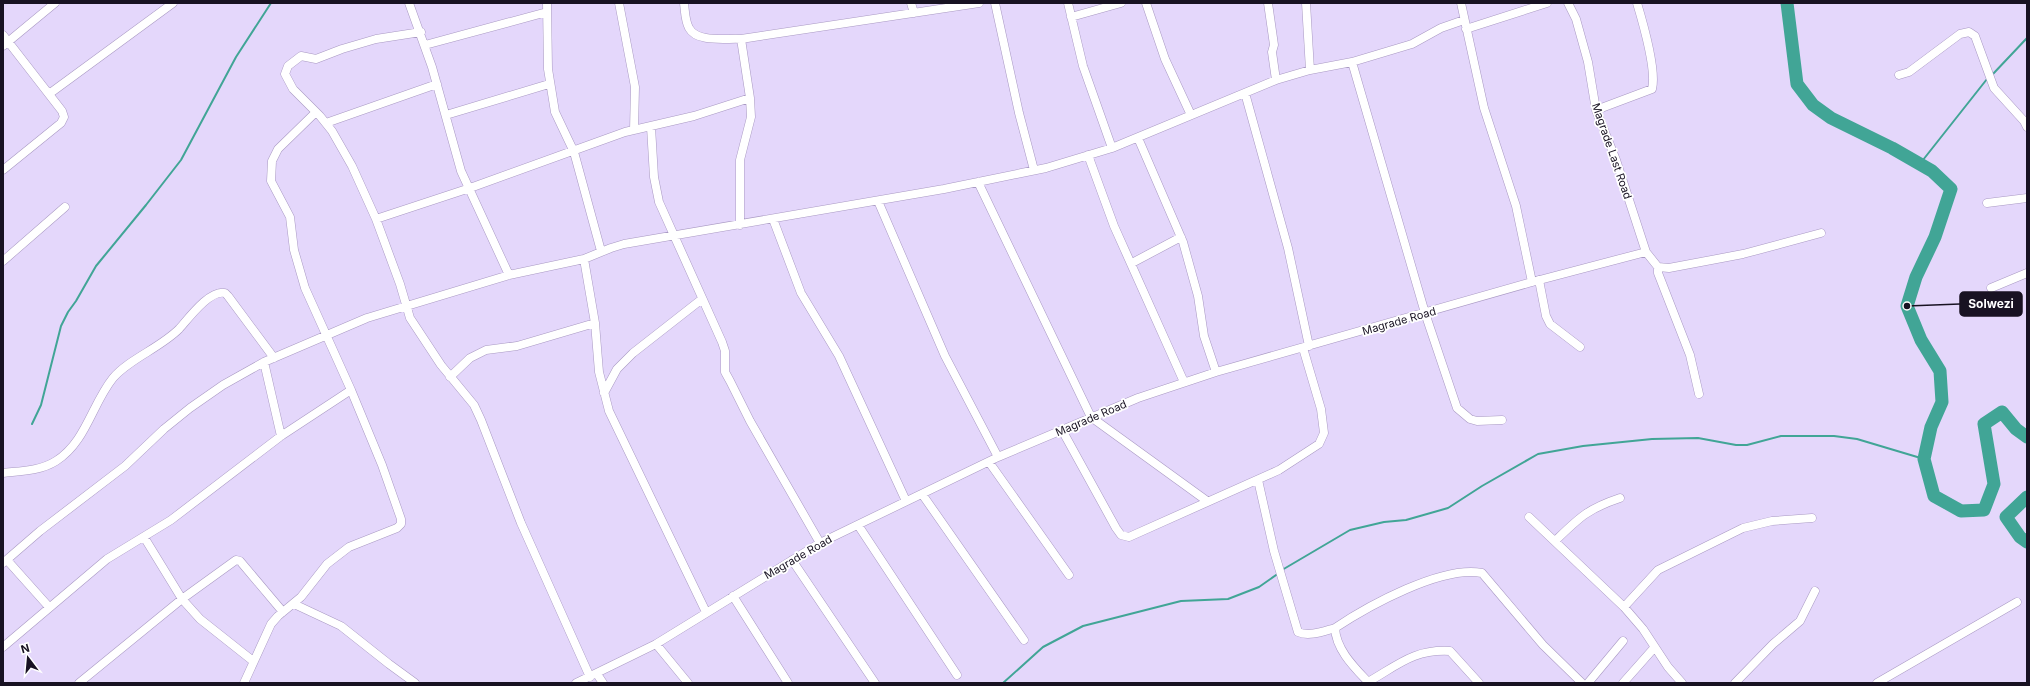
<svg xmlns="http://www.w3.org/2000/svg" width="2030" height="686" font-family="Inter,sans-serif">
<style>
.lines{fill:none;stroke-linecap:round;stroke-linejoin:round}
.stream{stroke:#41a596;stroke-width:2}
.river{stroke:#41a596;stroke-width:13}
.minor-casing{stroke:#a999c3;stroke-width:9}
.minor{stroke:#fff;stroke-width:8}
.labels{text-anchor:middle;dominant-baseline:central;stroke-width:3.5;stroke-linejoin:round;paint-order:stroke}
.street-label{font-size:11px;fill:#181222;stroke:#fff}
.leader{fill:none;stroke:#181222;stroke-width:1.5}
.callout-dot{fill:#181222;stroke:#fff;stroke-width:1.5}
.callout{fill:#181222;stroke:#181222;stroke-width:1.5}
.callout-label{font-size:12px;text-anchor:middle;font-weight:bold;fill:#fff}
</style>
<rect width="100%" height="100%" fill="#e4d7fb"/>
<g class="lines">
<path class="stream" d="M1992,75L2027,38
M1919,165L1987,79
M32,424L41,405L61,326L68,312L76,301L96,266L146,205L181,160L236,57L271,3
M1282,570L1350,530L1384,522L1406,520L1448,508L1482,486L1538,454L1583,446L1652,439L1698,438L1736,445H1747L1781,436H1834L1857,439L1924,459
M1003,683L1043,647L1083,626L1181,601L1228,599L1259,587L1279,573"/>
<path class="river" d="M1787,3L1797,84L1813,105L1831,118L1892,148L1932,171L1951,189L1935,237L1916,277L1907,306L1921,340L1940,371L1942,402L1931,427L1924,459L1934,496L1961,511L1984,510L1994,484L1984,424L2002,412L2016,429L2027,437
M2027,497L2006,517L2020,537L2027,542"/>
<g class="minor-casing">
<path id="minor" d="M409,3L432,67L461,171L509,275
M547,3L548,69L555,112L574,152L601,251
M619,3L635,87L634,130
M684,3C685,11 685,21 689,28C697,43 726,38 741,39L979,3
M911,3L914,13
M995,3L1019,113L1034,170
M1068,3L1083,66L1112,148
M1146,3L1165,59L1191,115
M1268,3L1274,45L1272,52L1276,80
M1306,3L1310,70
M1461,3L1484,108L1516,206L1532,282
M1568,3L1576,19L1588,62L1596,110L1616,160L1646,252L1658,267L1669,268L1743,254L1821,233
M1071,17L1121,3
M1466,29L1547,3
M421,32L376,39L342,49L316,59L301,56L288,66L285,74L293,89L320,116L332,131L352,166L376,219L400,284L410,318L441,365L474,405L481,420L521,523L590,677
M3,35L62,111L64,117L61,123L3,170
M425,45L547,12
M3,46L55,3
M1352,62L1412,44L1441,28L1464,20
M1899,75L1909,72L1960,34L1969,32L1975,36L1994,88L2024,121L2027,127
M1245,93L1288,248L1309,346
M49,94L173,3
M1596,110L1652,89C1657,70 1643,23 1637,3
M316,112L278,149L272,161L271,181L290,217L294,250L305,288L351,390
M446,115L549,84
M326,123L437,84
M651,127L654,177L659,202L722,342L725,351V372L730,381L750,421L820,543
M1138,138L1183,242L1198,296L1204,336L1216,372
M1088,155L1114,226L1184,382
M978,182L1091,417L1207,501
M878,201L945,356L998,457
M1987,203L2027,198
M376,219L470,188L625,132L694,116L750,98
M773,219L801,293L839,356L906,501
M740,225V160L751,117L750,98L741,39
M584,259L595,323L599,372L609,411L706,612
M3,261L65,207
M1132,263L1181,237
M1658,267V273L1690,355L1699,394
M1539,280L1546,316L1550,324L1580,347
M1991,288L2027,273
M264,362L281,436
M450,377L470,358L486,350L517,346L595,323
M604,393L617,369L633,353L702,299
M1062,430L1116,528L1121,535L1129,537L1279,470L1319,444L1324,433L1321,409L1303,348
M989,462L1069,575
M3,473C21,471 40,471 56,461C86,442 92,404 113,378C129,359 160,348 179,329C188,319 210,289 225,293L228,296L274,358
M1258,480L1274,551L1298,632C1309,637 1324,631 1335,628
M922,494L1024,640
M1529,517L1624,607L1643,629L1668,667L1682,683
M858,525L957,675
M144,537L182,599L200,619L253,661
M1555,541C1579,518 1587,509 1620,498
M7,560L49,607
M792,560L875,683
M3,563L40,531L125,466L164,429L190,408L223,385L264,362L367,318L509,275L584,259L611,248L624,244L944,189L1046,168L1112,148L1276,80L1310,70L1352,62L1425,313L1457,408L1470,419L1477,421L1502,420
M733,596L788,683
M294,604L341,626L389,664L415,683
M1624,607L1658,570L1743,528L1772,521L1812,518
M656,644L688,683
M3,647L107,559L171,520L281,436L351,390L382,465L401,519V524L397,528L349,547L327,564L301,597L278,616L271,624L244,683
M597,674L603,683
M1368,682C1398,665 1414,649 1450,651L1479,683
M79,683L182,599L236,560L240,561L283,612
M576,683L656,644L820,543L998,457L1138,398L1216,372L1532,282L1646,252
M1369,683C1355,668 1336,650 1335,628C1368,606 1442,565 1482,573L1543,645L1582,683
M1588,683L1623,641
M1623,683L1654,648
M1735,683L1773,644L1800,621L1815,591
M1877,683L2017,602"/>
</g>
<use href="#minor" class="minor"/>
</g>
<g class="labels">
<g class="street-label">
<text transform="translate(1612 151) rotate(71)">Magrade Last Road</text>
<text transform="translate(1399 321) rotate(-16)">Magrade Road</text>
<text transform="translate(1091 418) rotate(-23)">Magrade Road</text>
<text transform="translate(798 557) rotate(-30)">Magrade Road</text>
</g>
</g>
<path class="leader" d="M1907 306L1960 304"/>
<circle class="callout-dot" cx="1907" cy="306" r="4"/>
<rect class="callout" x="1960" y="292" width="62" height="24" rx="4"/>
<g class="callout-label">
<text x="1991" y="308">Solwezi</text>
</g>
<rect width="2030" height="686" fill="none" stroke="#181222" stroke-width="8"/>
<g transform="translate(28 658) rotate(344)" stroke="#ffffff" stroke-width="3" paint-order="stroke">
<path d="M0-3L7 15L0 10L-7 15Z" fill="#181222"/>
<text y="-6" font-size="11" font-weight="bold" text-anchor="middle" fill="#181222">N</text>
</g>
</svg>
